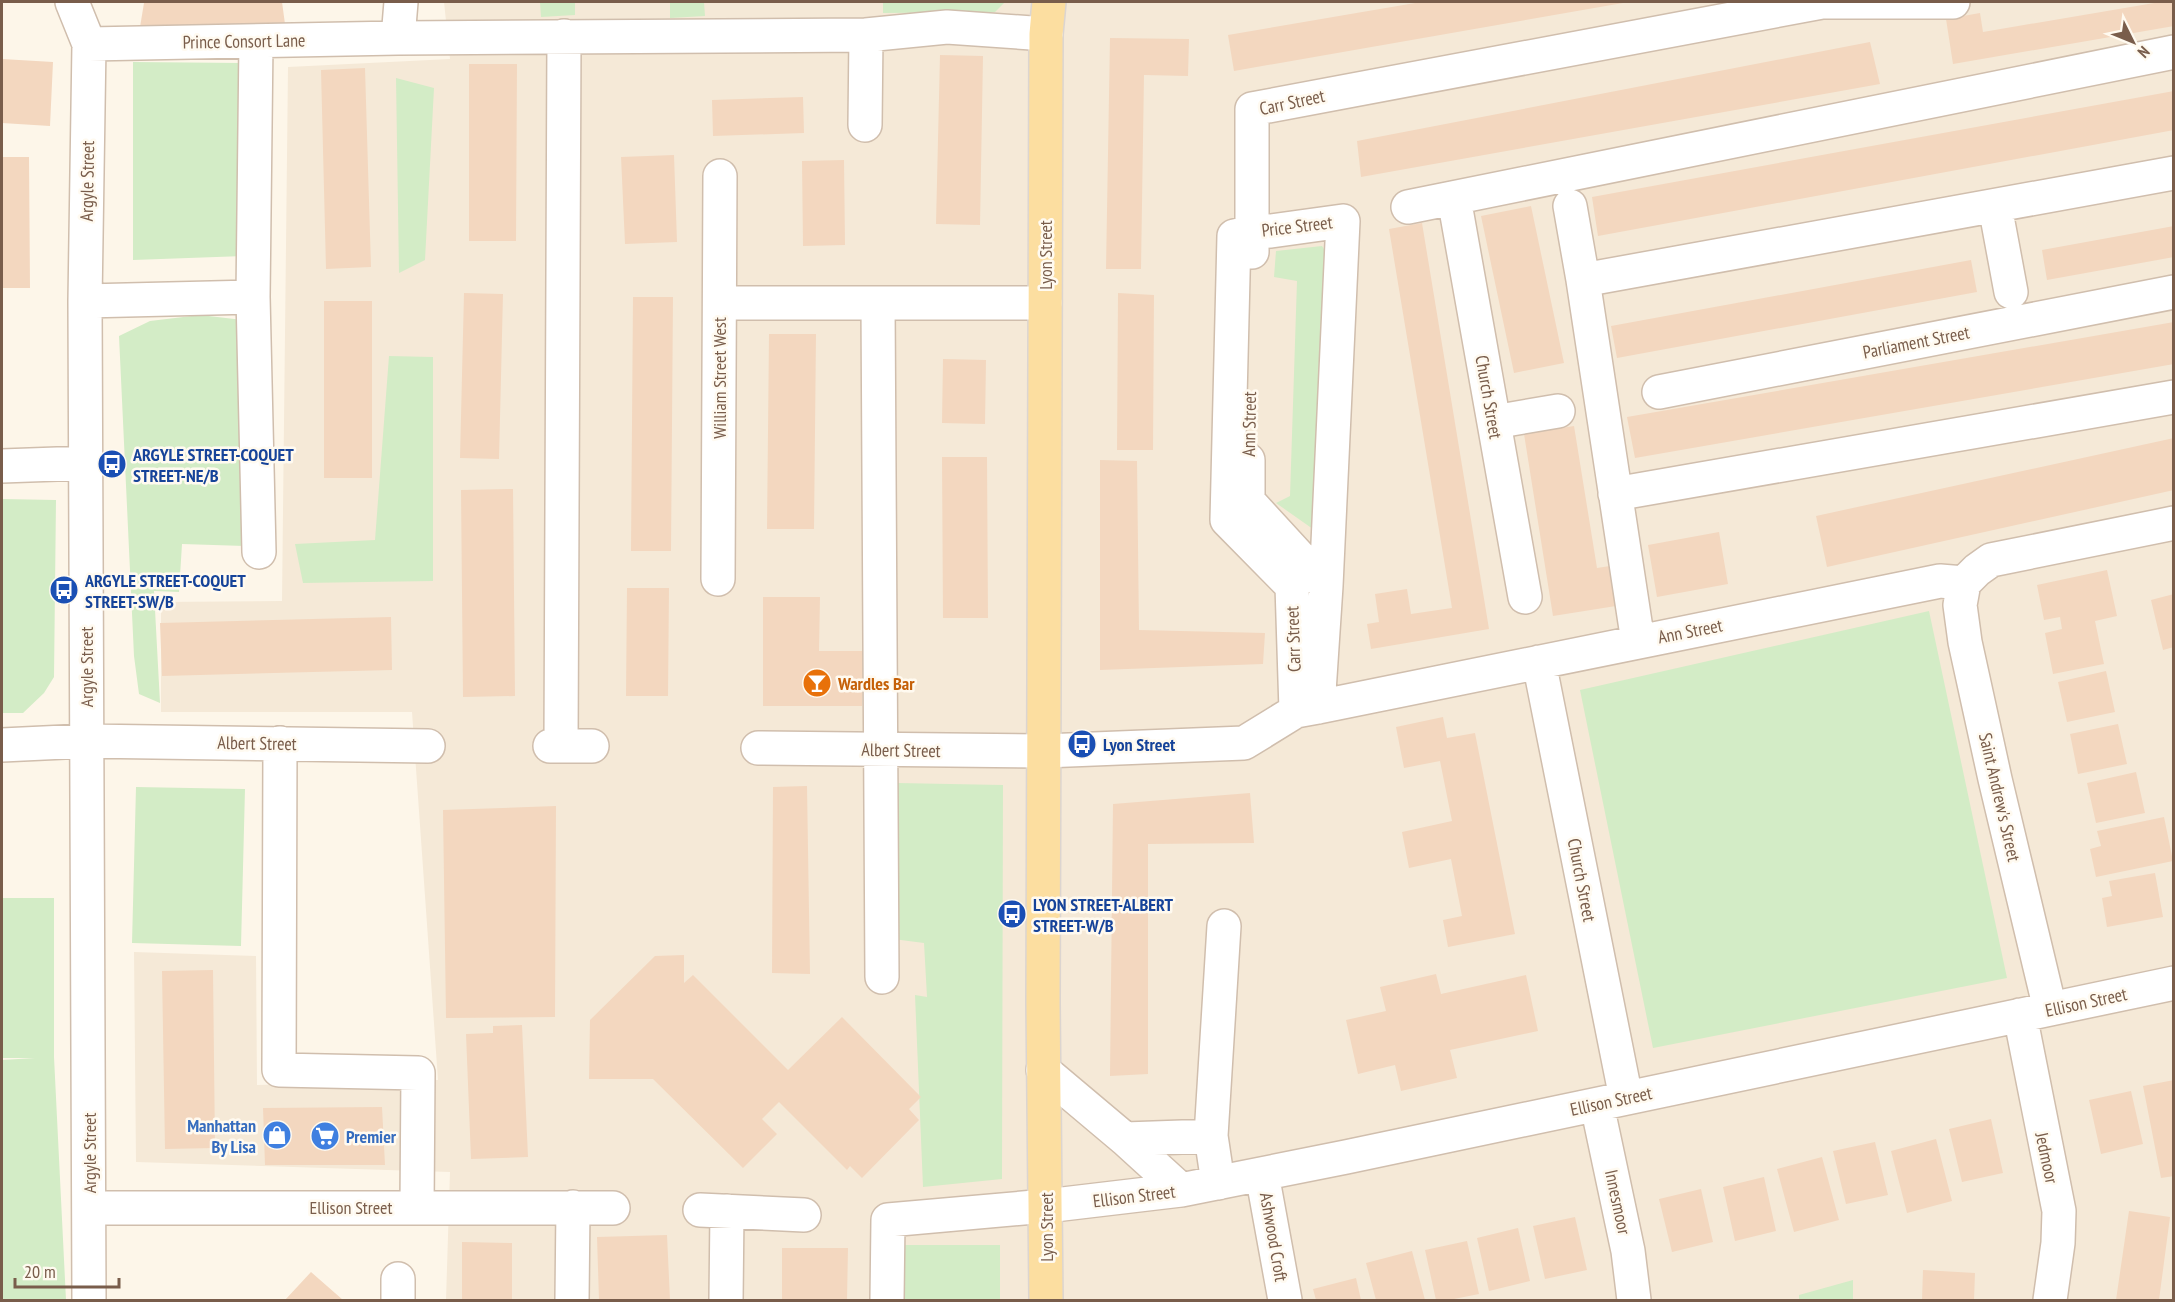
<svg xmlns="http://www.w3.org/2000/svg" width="2175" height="1302" font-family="'PT Sans Narrow',sans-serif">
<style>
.residential{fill:#f5e9d7}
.green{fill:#d3ecc6}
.building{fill:#f3d7bf}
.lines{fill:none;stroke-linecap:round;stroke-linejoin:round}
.minor-casing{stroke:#d0bead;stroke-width:36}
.major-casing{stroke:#dcd5d0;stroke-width:36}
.minor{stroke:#fff;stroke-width:33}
.major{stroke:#fcdea0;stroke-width:33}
.labels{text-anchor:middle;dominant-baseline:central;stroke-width:5;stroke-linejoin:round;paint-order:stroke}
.street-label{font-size:18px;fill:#795d4b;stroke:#fffaf0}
.transit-label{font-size:18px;font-weight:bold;fill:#164399;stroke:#fffaf0;text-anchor:start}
.food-label{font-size:18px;font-weight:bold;fill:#c56008;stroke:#fffaf0;text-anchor:start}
.shop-label{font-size:18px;font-weight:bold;fill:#366cbe;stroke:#fffaf0;text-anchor:end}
</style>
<rect width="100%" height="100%" fill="#fdf6e9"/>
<path class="residential" d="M444,2H2173V1300H446L450,1172L136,1162L134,952L256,956L257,1085L438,1080L412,712H161V602L282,601L288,67L450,59Z"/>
<path class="green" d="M540,2H575V15L541,17Z
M670,2H704L705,16L670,18Z
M883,2H1005L995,12L883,13Z
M133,62L242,63L244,256L133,260Z
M396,78L434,88L425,260L399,273Z
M1322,246L1330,258L1320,534L1276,503L1290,496L1297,281L1274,277L1276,251Z
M200,315L243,320L245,546L182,544L179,592L154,591L160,703L139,694L134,656L119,336L150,321Z
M389,356L433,357V581L303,583L295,544L375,540Z
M2,499L56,500L54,677L44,693L23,713H2Z
M1929,611L2007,978L1653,1048L1580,690Z
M897,783L1003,785L1002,1179L923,1187L915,995L927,997L924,943L893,939Z
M136,787L245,789L241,946L132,943Z
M2,898H54V1057L66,1300H2V1060L35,1058H2Z
M901,1245H1000V1300H901Z
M1853,1280V1300H1799V1295Z"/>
<path class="building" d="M150,2H282L285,24L140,27L144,3Z
M1421,2H1623V3L1234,71L1228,35Z
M2160,2H2174V26L1953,64L1946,19L1980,13L1983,32Z
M1110,38L1189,39L1188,76L1144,75L1141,269H1106Z
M1870,42L1880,84L1361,177L1357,141Z
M940,55L983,56L980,225L936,224Z
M2,59L53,62L50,126L2,123Z
M469,64H517L516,241H469Z
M365,68L371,267L326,269L321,70Z
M2174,91V130L1598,236L1592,197Z
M803,97L804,133L713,136L712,100Z
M674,155L677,242L625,244L621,157Z
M2,157H29L30,288H2Z
M844,160L845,245L803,246L802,161Z
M1531,206L1564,363L1514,373L1481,216Z
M1422,223L1489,629L1371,649L1367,624L1379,622L1375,594L1407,589L1411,614L1452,608L1389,229Z
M2174,226V257L2047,280L2042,250Z
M1971,260L1977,292L1617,358L1611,326Z
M464,293L503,294L499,459L460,458Z
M1118,293L1154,295L1153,450H1117Z
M633,297H673L671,551H631Z
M324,301H372V478H324Z
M2174,322V364L1635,458L1627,417Z
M769,334H816L814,529H767Z
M943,359L986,360L985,424L942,423Z
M1574,426L1597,568L1610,566L1616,606L1553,616L1524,434Z
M2174,438V490L1827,567L1816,516Z
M942,457H987L988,618H943Z
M1100,460L1137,461L1139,630L1265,633L1263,664L1100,670Z
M513,489L515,696L463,697L461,490Z
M1719,532L1728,584L1657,597L1648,545Z
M2107,570L2117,616L2095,621L2104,664L2053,674L2045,633L2062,629L2060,617L2044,620L2037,585Z
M627,588H669L668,696H626Z
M2174,594V647L2163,650L2151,600Z
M763,597H820L819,651H863L862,706H763Z
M391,617L392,670L162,676L160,623Z
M2106,671L2115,712L2067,722L2058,682Z
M1443,717L1447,738L1475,733L1515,934L1448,947L1443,920L1462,916L1451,859L1409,868L1402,832L1452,821L1440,761L1404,768L1396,727Z
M2118,724L2127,764L2078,774L2070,734Z
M2136,772L2145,813L2096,823L2087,783Z
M807,786L810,974L772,973L773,787Z
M1250,793L1254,843L1148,844V1074L1110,1076L1113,804Z
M556,806L555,1017L446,1018L443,810Z
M2164,817L2173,861L2096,877L2090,849L2101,846L2097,831Z
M2155,873L2163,917L2107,927L2102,898L2112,896L2109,881Z
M684,955V983L693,975L788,1070L842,1017L921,1097L909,1109L919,1120L862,1178L850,1166L847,1170L779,1102L762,1119L777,1134L743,1168L653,1079H589L590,1020L655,956Z
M213,970L215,1148L165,1149L162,971Z
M1436,974L1441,994L1526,975L1538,1031L1450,1050L1457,1078L1401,1091L1395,1065L1358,1074L1346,1020L1386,1011L1380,987Z
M522,1025L528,1157L471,1159L466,1034L493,1033V1026Z
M2174,1080V1176L2161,1178L2143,1086Z
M2131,1091L2143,1144L2101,1154L2089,1100Z
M382,1107L385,1165H265L263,1108Z
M1991,1119L2003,1173L1962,1182L1949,1129Z
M1936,1139L1952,1201L1907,1213L1891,1151Z
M1875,1142L1888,1195L1846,1204L1833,1151Z
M1822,1157L1839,1220L1794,1232L1777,1169Z
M1764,1177L1776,1231L1735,1241L1723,1187Z
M1701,1189L1713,1242L1672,1252L1659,1199Z
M2129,1211L2170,1217L2159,1300H2116Z
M1575,1217L1587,1270L1545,1279L1533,1226Z
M1518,1228L1530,1281L1489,1291L1477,1238Z
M667,1235L670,1300H599L597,1237Z
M1467,1241L1479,1294L1449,1300H1436L1425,1250Z
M462,1242L512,1243V1300H462Z
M782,1248H848L847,1300H782Z
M1412,1251L1425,1300H1376L1366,1263Z
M1923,1270L1975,1273L1974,1300H1922Z
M311,1272L343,1300H285Z
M1356,1278L1361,1300H1316L1313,1289Z"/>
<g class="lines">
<g class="minor-casing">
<path id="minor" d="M72,2L89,44L85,301L89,1300
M401,2L398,38L866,35L865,125
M866,35L947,27L1046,34
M89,44L398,38
M1454,198L1525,597
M1570,206L1583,280L2174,173
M1995,206L2011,292
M1408,207L2174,52
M1252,252V109L1822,2H1953
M1583,280L1638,642
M253,297L259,552
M85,301L253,297L256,41
M720,303H1045
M878,303L882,977
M1659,392L2174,292
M1494,422L1558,411
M1248,460V501L1326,586
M2,466L85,463
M1615,494L2174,397
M718,579L720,176
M1964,583L1960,605L1965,642L1995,779L2050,1009
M1964,583L1977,570L1991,560L2174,523
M1539,662L1626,1098
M1318,707L1326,586L1343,221L1271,231L1252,232L1234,236L1227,520L1292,586L1296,711L1318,707L1940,581L1964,583
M280,743L279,1070L418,1073L417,1207
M2,745L86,741L428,746
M550,746H592
M561,746L564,36
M758,748L1044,751L1244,743L1296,711
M2020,1015L2059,1211L2058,1243L2050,1300
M1043,1070L1125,1139L1181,1190
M1597,1105L1628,1251L1634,1300
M1125,1139L1211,1136
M1262,1174L1285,1300
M1218,1183L1211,1136L1224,926
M89,1208H613
M700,1210L804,1215
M398,1279V1300
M572,1300L573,1207
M726,1300L727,1211
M887,1300L888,1220L1046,1206L1181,1190L1346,1157L2174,983"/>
</g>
<g class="major-casing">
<path id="major" d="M1046,1300L1043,1003L1046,34L1049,2"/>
</g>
<use href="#minor" class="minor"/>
<use href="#major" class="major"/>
</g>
<defs>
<g id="bus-disc" transform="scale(1.5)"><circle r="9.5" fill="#1a4fb4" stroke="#fffaf0"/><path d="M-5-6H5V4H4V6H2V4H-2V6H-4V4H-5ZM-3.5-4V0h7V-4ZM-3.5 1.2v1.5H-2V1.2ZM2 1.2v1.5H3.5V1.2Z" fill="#fff"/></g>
<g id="bar-disc" transform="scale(1.5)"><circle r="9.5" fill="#e8710a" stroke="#fffaf0"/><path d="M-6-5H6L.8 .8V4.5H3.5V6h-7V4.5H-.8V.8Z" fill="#fff"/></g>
<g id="shop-disc" transform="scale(1.5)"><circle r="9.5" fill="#3f7fe0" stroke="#fffaf0"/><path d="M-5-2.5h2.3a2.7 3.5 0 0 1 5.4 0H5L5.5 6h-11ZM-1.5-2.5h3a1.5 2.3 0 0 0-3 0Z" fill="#fff"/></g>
<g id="supermarket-disc" transform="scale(1.5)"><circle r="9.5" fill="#3f7fe0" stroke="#fffaf0"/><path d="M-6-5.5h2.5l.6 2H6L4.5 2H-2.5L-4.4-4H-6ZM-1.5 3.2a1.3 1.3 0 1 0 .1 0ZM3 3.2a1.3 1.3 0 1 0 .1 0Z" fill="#fff"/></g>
</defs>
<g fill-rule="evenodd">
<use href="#bus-disc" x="112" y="464"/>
<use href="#bus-disc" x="64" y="590"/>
<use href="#bar-disc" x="817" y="683"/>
<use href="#bus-disc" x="1082" y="744"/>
<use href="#bus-disc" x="1012" y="914"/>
<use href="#shop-disc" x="277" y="1135"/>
<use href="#supermarket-disc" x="325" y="1136"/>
</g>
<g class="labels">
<g class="street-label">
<text transform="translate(244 41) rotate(-1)">Prince Consort Lane</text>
<text transform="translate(1292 102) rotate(-12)">Carr Street</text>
<text transform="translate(87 181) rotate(-89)">Argyle Street</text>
<text transform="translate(1297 226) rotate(-7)">Price Street</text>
<text transform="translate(1045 255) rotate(-90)">Lyon Street</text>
<text transform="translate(1916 342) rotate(-11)">Parliament Street</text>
<text transform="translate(719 378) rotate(-90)">William Street West</text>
<text transform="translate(1489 397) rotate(80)">Church Street</text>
<text transform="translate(1249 424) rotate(-89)">Ann Street</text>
<text transform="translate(1690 631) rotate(-11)">Ann Street</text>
<text transform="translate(1293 639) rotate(-92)">Carr Street</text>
<text transform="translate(86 667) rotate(-90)">Argyle Street</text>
<text transform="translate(257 743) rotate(1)">Albert Street</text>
<text transform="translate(901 750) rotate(1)">Albert Street</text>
<text transform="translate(2000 797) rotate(77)">Saint Andrew's Street</text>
<text transform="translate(1582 880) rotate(79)">Church Street</text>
<text transform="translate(2086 1002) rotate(-12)">Ellison Street</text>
<text transform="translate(1611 1101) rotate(-12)">Ellison Street</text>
<text transform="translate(89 1153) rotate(-90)">Argyle Street</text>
<text transform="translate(2047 1158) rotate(78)">Jedmoor</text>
<text transform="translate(1134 1196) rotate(-7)">Ellison Street</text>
<text transform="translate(1618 1202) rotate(78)">Innesmoor</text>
<text x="351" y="1207">Ellison Street</text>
<text transform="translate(1046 1227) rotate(-90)">Lyon Street</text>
<text transform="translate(1274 1237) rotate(80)">Ashwood Croft</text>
</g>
<g class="transit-label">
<text x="133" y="454">ARGYLE STREET-COQUET<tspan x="133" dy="21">STREET-NE/B</tspan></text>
<text x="85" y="580">ARGYLE STREET-COQUET<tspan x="85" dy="21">STREET-SW/B</tspan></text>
<text x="1103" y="744">Lyon Street</text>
<text x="1033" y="904">LYON STREET-ALBERT<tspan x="1033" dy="21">STREET-W/B</tspan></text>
</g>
<g class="food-label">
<text x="838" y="683">Wardles Bar</text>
</g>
<g class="shop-label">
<text x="256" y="1125">Manhattan<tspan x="256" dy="21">By Lisa</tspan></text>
<text x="346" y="1136" text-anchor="start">Premier</text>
</g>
</g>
<rect width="2175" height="1302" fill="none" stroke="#795d4b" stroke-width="6"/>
<g transform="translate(2133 42) rotate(133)" stroke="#fffaf0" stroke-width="4.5" paint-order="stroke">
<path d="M0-4.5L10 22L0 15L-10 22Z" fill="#795d4b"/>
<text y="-9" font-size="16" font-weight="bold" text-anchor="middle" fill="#795d4b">N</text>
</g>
<path d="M15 1278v9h104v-9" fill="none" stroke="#795d4b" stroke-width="3"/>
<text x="24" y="1278" font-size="18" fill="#795d4b" stroke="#fffaf0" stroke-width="4.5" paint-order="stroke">20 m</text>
</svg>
